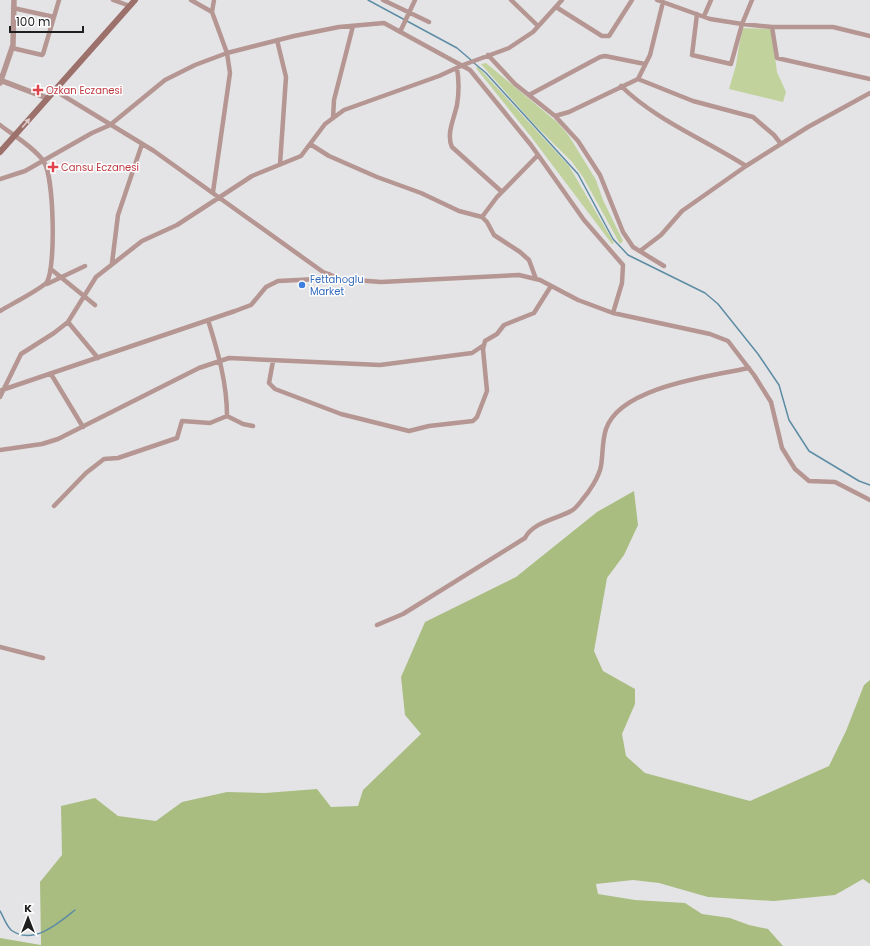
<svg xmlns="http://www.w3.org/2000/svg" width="870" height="946" font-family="Poppins,sans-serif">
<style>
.green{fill:#c1d29d}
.forest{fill:#aabd81}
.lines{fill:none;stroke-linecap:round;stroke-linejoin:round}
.stream{stroke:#5d8ca4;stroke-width:1.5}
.minor{stroke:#b59692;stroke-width:4.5}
.tertiary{stroke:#b59692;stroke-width:5.5}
.secondary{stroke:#9c706b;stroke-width:6}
.oneway{fill:#dccdcb}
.health-dot{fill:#e0444e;stroke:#fff;stroke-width:1.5}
.shop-dot{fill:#3f7fe0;stroke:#fff;stroke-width:1.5}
.labels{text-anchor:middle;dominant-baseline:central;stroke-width:3;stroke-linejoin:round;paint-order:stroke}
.health-label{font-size:10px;fill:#be3a42;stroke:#fff;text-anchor:start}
.shop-label{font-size:10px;fill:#366cbe;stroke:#fff;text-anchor:start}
</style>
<rect width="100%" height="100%" fill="#e4e4e6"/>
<path class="green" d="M742,28L770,29L772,34L777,72L786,92L783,102L729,89L736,65Z
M486,63L558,123L569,136L596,180L603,200L623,241L620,244L583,177L572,162L533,123L481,64Z
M478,67L569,166L614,243L612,244L532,138L476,68Z"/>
<path class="forest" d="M634,491L638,525L624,555L607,578L594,651L603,671L635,689V704L622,734L626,756L645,773L750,801L829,766L846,731L864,685L870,680V884L863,879L835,895L774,901L708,897L659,883L633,880L596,884L598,894L635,900L685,903L702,914L730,918L749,925L768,929L783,946H0V938L41,945L40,882L62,855L61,806L95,798L118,816L156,821L182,802L227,792L265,793L317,789L331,807L358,806L363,790L421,734L405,715L401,677L425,622L516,577L597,512Z"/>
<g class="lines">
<path class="stream" d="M368,0L457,48L471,60
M474,63L486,73L578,174L613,239L628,255L705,293L718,304L758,354L779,385L789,420L809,451L859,481L870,485
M0,911C3,916 6,925 11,930C33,946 59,923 75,910"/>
<path class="minor" d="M113,0L130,6
M191,0L212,12L227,53L230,73L213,192
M383,0L429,22
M511,0L538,26
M657,0L710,19L742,24L772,27H833L870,36
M556,7L602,36H609L632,0
M13,8L54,17
M212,12L214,0
M697,14L692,55L731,64L742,24L752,0
M704,16L711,0
M772,27L777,58L870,79
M400,32L415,0
M277,40L286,77L280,164
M12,48L42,55L43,54L59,0
M488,55L515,84L555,116L578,141L600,175L623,232L633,247L664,266
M457,68C459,80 459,93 457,105C454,119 446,134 452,147L502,192
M638,79L693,101L753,117L774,135L781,144
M621,86C657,121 704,139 746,166
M54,90L154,151L323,272L341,279L381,282L519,275L540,280L578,300L613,313L710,334L728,341L754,375L771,402L782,448L795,469L809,481L835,482L870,500
M529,95L600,57L605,56L645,64
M555,116L569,112L638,79L650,55L663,2
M333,118L334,100L353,26
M0,125C13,135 36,149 44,162C54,178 56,266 47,282C43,288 8,306 0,311
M310,144L329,156L377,177L421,193L459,211L482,217L487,222L494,235L520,252L529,260L536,279
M0,179L25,171L92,133L110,125L165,80L195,65L227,53L294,36L339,27L384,23L470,70L531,145L584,220L623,265L622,283L613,313
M482,217L497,197L538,155
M640,251L661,235L682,211L746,166L808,127L870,93
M112,263L118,215L142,144
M52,270L95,305
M47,284L85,266
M208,320C218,352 227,383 227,416
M68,322L98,358
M273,361L269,383L275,389L341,414L409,431L429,426L473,421L477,417L487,391L483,349L485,341L497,334L504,325L534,313L551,286
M51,374L83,427
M2,390L235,311L251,305L266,287L278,281L318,279L329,274
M0,397L21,354L54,333L68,322L96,277L142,241L177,225L252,176L301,156L325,124L344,110L439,76L463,65L509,48L533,32L562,0
M227,416L243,424L253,426
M0,450L42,444L58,439L199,368L229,358L380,365L472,353L484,345
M54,506L86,473L104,459L118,458L177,438L182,421L210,423L227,416
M377,625L403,614L525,538C533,522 557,519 571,511C575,509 579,504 582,500C589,492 599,477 601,466C603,454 602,441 606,429C620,387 710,376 749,368
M0,647L43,658"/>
<path class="tertiary" d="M0,80L47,98
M0,83L13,45L14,0"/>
<path class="secondary" d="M0,152L135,0"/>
</g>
<defs><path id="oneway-solid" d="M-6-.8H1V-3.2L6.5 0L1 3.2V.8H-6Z"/></defs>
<use class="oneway" href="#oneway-solid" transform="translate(26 123) rotate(-50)"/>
<g class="health-dot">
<path d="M36 84h4v4h4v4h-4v4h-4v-4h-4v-4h4z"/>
<path d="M51 161h4v4h4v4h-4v4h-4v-4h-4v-4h4z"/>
</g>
<circle class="shop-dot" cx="302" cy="285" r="4"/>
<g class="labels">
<g class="health-label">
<text x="46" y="90">Ozkan Eczanesi</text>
<text x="61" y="167">Cansu Eczanesi</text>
</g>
<g class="shop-label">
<text x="310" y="279">Fettahoglu<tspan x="310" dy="12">Market</tspan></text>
</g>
</g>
<g transform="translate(28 918)" stroke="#ffffff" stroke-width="3" paint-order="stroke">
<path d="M0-3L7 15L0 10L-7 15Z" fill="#1e1e1e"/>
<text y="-6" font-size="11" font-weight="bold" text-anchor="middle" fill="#1e1e1e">K</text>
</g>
<path d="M10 26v6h73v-6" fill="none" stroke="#1e1e1e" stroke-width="2"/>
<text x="16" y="26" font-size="12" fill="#1e1e1e" stroke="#ffffff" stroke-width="3" paint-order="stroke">100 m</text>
</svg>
